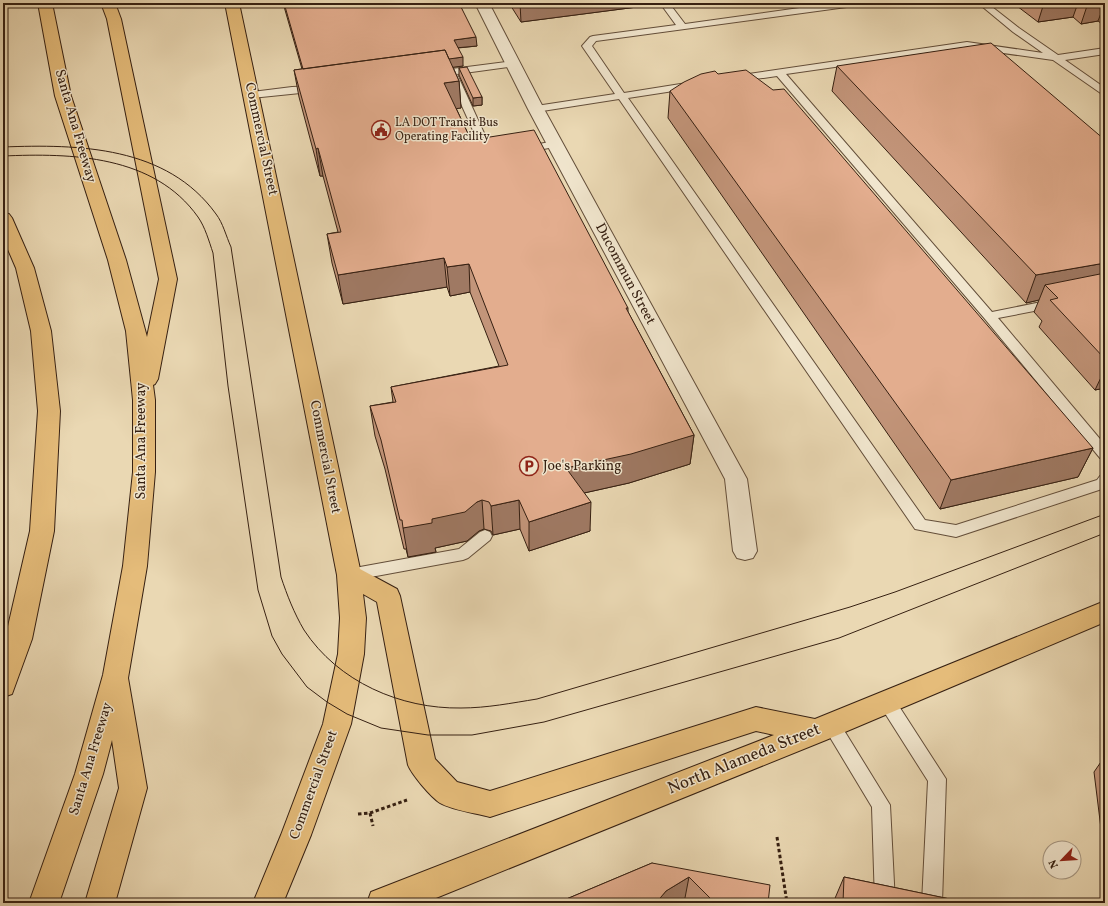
<svg xmlns="http://www.w3.org/2000/svg" width="1108" height="906" font-family="Vollkorn,serif">
<style>
.lines{fill:none;stroke-linecap:round;stroke-linejoin:round}
.lane-casing{stroke:#634e3a;stroke-width:2}
.street-casing{stroke:#634e3a;stroke-width:2}
.primary-casing{stroke:#362012;stroke-width:2}
.highway-casing{stroke:#362012;stroke-width:2}
.path{stroke:#362012;stroke-width:3;stroke-dasharray:3.5 2.5;stroke-linecap:butt}
.lane{fill:#f1e6ce;fill-rule:evenodd}
.street{fill:#f1e6ce;fill-rule:evenodd}
.primary{fill:#e5bc7a;fill-rule:evenodd}
.highway{fill:#e5bc7a;fill-rule:evenodd}
.tram{stroke:#362012;stroke-width:1}
.wall{fill:#c3957a;stroke:#362012}
.shaded-wall{fill:#9f7963;stroke:#362012}
.building{fill:#e3ad8e;stroke:#362012}
.labels{text-anchor:middle;dominant-baseline:central;stroke-width:3;stroke-linejoin:round;paint-order:stroke}
.far-poi-label{font-size:12px;fill:#362012;stroke:#f1e6ce;text-anchor:start}
.street-label{font-size:14px;fill:#362012;stroke:#f1e6ce}
.poi-label{font-size:14px;fill:#362012;stroke:#f1e6ce;text-anchor:start}
.near-street-label{font-size:17px;fill:#362012;stroke:#f1e6ce}
</style>
<rect width="100%" height="100%" fill="#ead8b3"/>
<filter id="stains"><feTurbulence type="fractalNoise" baseFrequency=".005" numOctaves="4"/><feColorMatrix values="0 0 0 0 .2 0 0 0 0 .09 0 0 0 0 .02 0 0 0 .5 -.17"/></filter>
<radialGradient id="worn" r=".72"><stop offset=".6" stop-color="#630" stop-opacity="0"/><stop offset="1" stop-color="#630" stop-opacity=".3"/></radialGradient>
<g class="lines">
<g class="lane-casing">
<path id="lane" d="M660,3H669L685,24L835,3H858L854,6L596,41L592,46L624,93L693,82L696,83L698,85L693,88L628,98L925,520L956,525L1097,480L1100,476L1105,475V488L956,537L915,529L619,99L536,112L531,109L536,106L615,94L582,46L590,37L593,36L676,25Z
M978,3H987L1019,28L1058,55L1105,48V54L1065,60L1105,88V95L1102,94L1053,60L967,48L786,74L992,312L1056,299L1060,300L1062,303L1060,306L998,318L1105,445V459L1100,458L985,319L777,76L735,82L730,79L735,76L967,42L1043,53L1013,32Z
M513,61L516,62L518,64L516,66L457,74L494,155L493,157H485L448,75L436,77L431,74L436,71Z
M317,86L322,89L320,91L251,98L246,95L251,92L292,87Z
M555,141L560,144L559,146L523,153L518,150L523,147Z
M485,530L490,532L492,536L490,540L468,558L463,560L349,581L344,579L341,575L344,571L349,569L459,549L480,532Z
M887,695L893,697L946,779L942,903H922L928,781L881,707L879,702L881,697Z
M831,716L837,719L890,805L895,903H875L872,807L822,724L825,719Z"/>
</g>
<g class="street-casing">
<path id="street" d="M475,3H489L544,109L747,479L757,551L753,558L745,560L737,558L733,551L725,479L528,109Z"/>
</g>
<g class="primary-casing">
<path id="primary" d="M225,3H239L360,569L397,589L400,596L435,759L457,782L490,791L756,707L815,719L1105,601V622L826,740L436,898L422,903H367L371,892L774,735L756,731L490,817C475,813 452,810 440,803C431,797 412,775 408,765L377,602L363,594L366,618L364,654L351,724L311,835L283,903H253L281,835L323,724L338,654L340,618L337,575Z"/>
</g>
<g class="highway-casing">
<path id="highway" d="M38,3H52L71,96L126,260L147,337L159,279L107,19L101,3H115L121,19L177,279L158,379L155,384L153,385L155,400V472L147,566L128,678L147,788L115,903H85L119,788L112,740L103,774L59,903H29L75,774L103,675L123,566L133,472V400L126,331L108,260L55,96Z
M3,213L9,214L12,218L34,268L51,331L60,411L54,531L32,639L12,694L3,697V648L30,531L38,411L31,331L16,268L3,238Z"/>
</g>
<path class="path" d="M370,813L373,826
M358,814L370,813L407,800
M777,837L787,903"/>
<use href="#lane" class="lane"/>
<use href="#street" class="street"/>
<use href="#primary" class="primary"/>
<use href="#highway" class="highway"/>
<path class="tram" d="M3,147C79,144 167,146 216,214C223,223 226,236 231,247L281,577C287,595 294,613 304,630C338,682 401,709 461,708C487,708 512,703 537,699L850,607L895,592L1105,514
M3,156C72,153 154,155 198,217C205,227 209,241 213,253L228,386L258,590L272,636L282,654L307,687L327,702L347,714L381,728L428,735H472L544,722L839,638L1105,533"/>
</g>
<path class="wall" d="M283,3H459L477,46L458,48L463,66L453,67L459,81L461,108H456L471,140L628,308V312L694,435L690,464L629,483L584,493L590,531L529,551L520,529L493,535L491,531L484,529L479,531L467,541L435,548L436,552L408,557L406,549H404L385,469L375,436L370,406L393,402L391,387L499,366L470,292L450,296L447,287L343,304L332,263L327,234L338,232L323,176H320L299,97L294,70L302,69Z
M509,3H637V7L521,22Z
M1013,3H1105V26L1098,21L1081,24L1073,17L1038,22Z
M837,66L1105,140V388L1095,390L1039,327L1042,321L1034,312L1039,300L1026,303L832,91Z
M459,68L482,97V105L473,106L459,75Z
M670,91L1093,448L1078,477L940,509L668,118Z
M1105,756V861L1094,772Z
M652,863L768,903H557Z
M844,877L969,903H833Z"/>
<path class="shaded-wall" d="M520,3H637V7L521,22Z
M1044,3H1078L1073,17L1038,22Z
M1088,3H1105L1098,21L1081,24Z
M476,37L477,46L455,48L454,40Z
M463,57V66L306,86L305,77Z
M459,81L461,108L446,110L444,83Z
M482,97V105L473,106V98Z
M318,148L323,176H320L316,149Z
M444,258L447,287L343,304L338,275Z
M1105,263V288L1045,285L1039,300L1026,303L1036,275Z
M469,264L470,292L450,296L447,267Z
M1105,369V388L1095,390Z
M694,435L690,464L629,483L566,497V468Z
M1093,448L1078,477L940,509L951,480Z
M482,500L484,529L479,531L467,541L435,548L436,552L408,557L403,528L432,519Z
M519,500L520,529L493,535L491,506Z
M591,502L590,531L529,551V522Z
M689,877L684,903H656L666,891Z"/>
<path class="building" d="M284,3H459L476,37L454,40L463,57L449,59L445,50L303,69Z
M991,43L1105,140V263L1036,275L837,66Z
M445,50L459,81L444,83L471,140L534,130L628,308H626L694,435L631,454L566,468L591,502L529,522L519,500L491,506L489,502L482,500L477,502L465,512L432,519V523L403,528L402,520H400L381,440L370,406L396,402L391,387L508,365L469,264L447,267L444,258L338,275L327,234L341,232L318,148L316,149L294,70Z
M467,67L482,97L473,98L459,68Z
M746,70L773,90L784,89L1093,448L951,480L670,91L684,82L701,74L715,71L718,74Z
M1105,273V359L1050,300L1058,298L1045,285Z
M652,863L770,885L768,903H713L711,899L689,877L666,891L656,903H557Z
M844,877L969,903H843Z"/>
<defs>
<g id="civic-ring" transform="scale(1)"><circle r="9.5" fill="#f1e6ce" stroke="#8f2418" stroke-width="1.5"/><path d="M-.6-6.5H3V-4.5H.6V-3L4-1V1h2V6H-6V1h2V-1L-.6-3ZM-1.2 2.5V6h2.4V2.5Z" fill="#8f2418"/></g>
<g id="parking-ring" transform="scale(1)"><circle r="9.5" fill="#f1e6ce" stroke="#8f2418" stroke-width="1.5"/><path d="M-3.5-5.5H1a3.5 3.5 0 0 1 0 7H-1V5.5H-3.5ZM-1-3.4V-.6H.8a1.4 1.4 0 0 0 0-2.8Z" fill="#8f2418"/></g>
</defs>
<g fill-rule="evenodd">
<use href="#civic-ring" x="381" y="130"/>
<use href="#parking-ring" x="529" y="466"/>
</g>
<g class="labels">
<g class="far-poi-label">
<text x="395" y="123">LA DOT Transit Bus<tspan x="395" dy="14">Operating Facility</tspan></text>
</g>
<g class="street-label">
<text transform="translate(75 126) rotate(74)">Santa Ana Freeway</text>
<text transform="translate(261 139) rotate(78)">Commercial Street</text>
<text transform="translate(625 274) rotate(62)">Ducommun Street</text>
<text transform="translate(141 441) rotate(-90)">Santa Ana Freeway</text>
<text transform="translate(325 457) rotate(79)">Commercial Street</text>
<text transform="translate(91 759) rotate(-73)">Santa Ana Freeway</text>
<text transform="translate(314 785) rotate(-70)">Commercial Street</text>
</g>
<g class="poi-label">
<text x="543" y="466">Joe's Parking</text>
</g>
<g class="near-street-label">
<text transform="translate(744 759) rotate(-22)">North Alameda Street</text>
</g>
</g>
<rect width="1108" height="906" fill="none" stroke="#ead8b3" stroke-width="16"/>
<rect x="4" y="4" width="1100" height="898" fill="none" stroke="#362012" stroke-width="2"/>
<rect x="8" y="8" width="1092" height="890" fill="none" stroke="#362012"/>
<g transform="translate(1062 860) rotate(245)"><circle r="19" fill="#f1e6ce" stroke="#a69783"/>
<path d="M0-3L7 15L0 10L-7 15Z" fill="#8f2418"/>
<text y="-6" font-size="11" font-weight="bold" text-anchor="middle" fill="#362012">N</text>
</g>
<rect width="100%" height="100%" filter="url(#stains)"/>
<rect width="100%" height="100%" fill="url(#worn)"/>
</svg>
